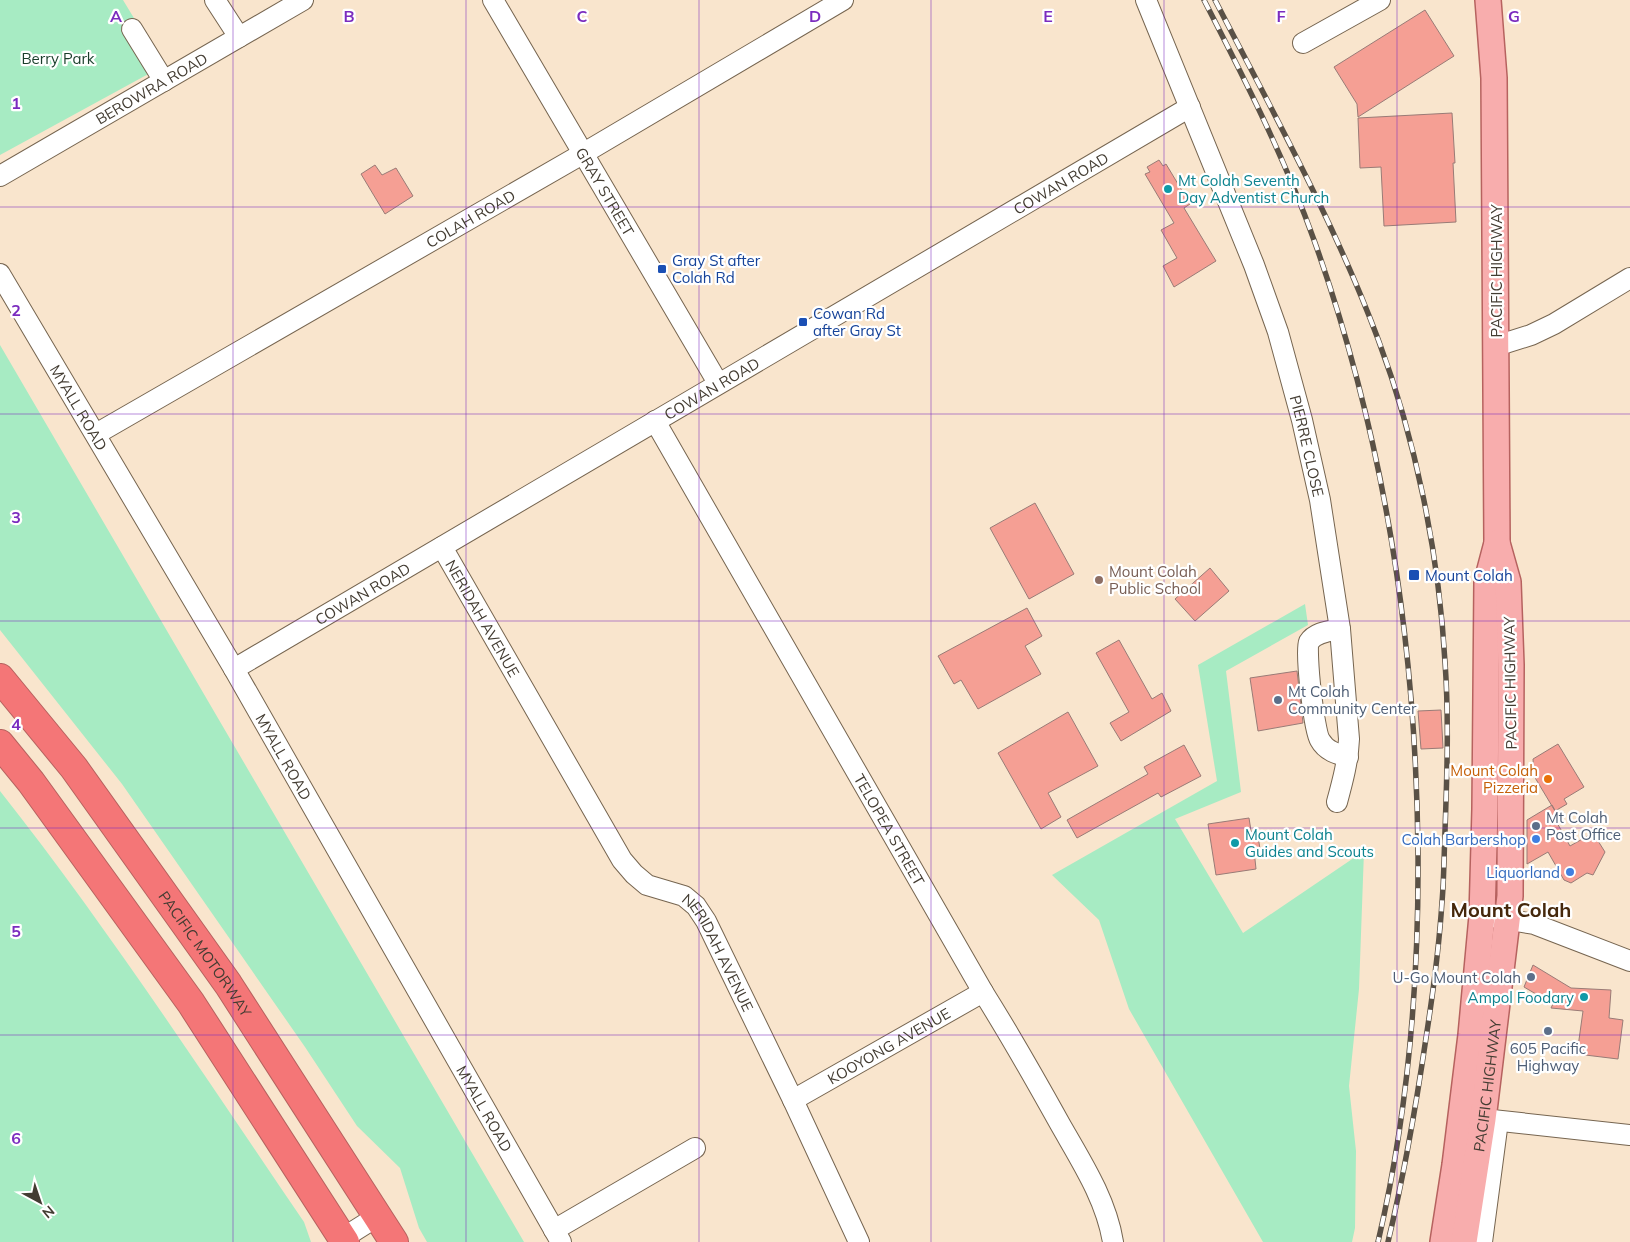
<svg xmlns="http://www.w3.org/2000/svg" width="1630" height="1242" font-family="Mulish,sans-serif">
<style>
.green{fill:#a7ebc3}
.building{fill:#f59f94;stroke:#997b76}
.lines{fill:none;stroke-linecap:round;stroke-linejoin:round}
.minor-casing{stroke:#766550;stroke-width:22}
.major-casing{stroke:#b6625f;stroke-width:28}
.highway-casing{stroke:#b6625f;stroke-width:30}
.minor{stroke:#fff;stroke-width:20}
.major{stroke:#f8adad;stroke-width:25}
.highway{stroke:#f47677;stroke-width:28}
.rail-casing{stroke:#5a5146;stroke-width:5.5}
.rail{stroke:#fff;stroke-width:4;stroke-dasharray:11;stroke-linecap:butt}
.grid{fill:none;stroke:#7b2cbf;stroke-width:1;stroke-opacity:0.55}
.culture-dot{fill:#0f9aa8;stroke:#fff;stroke-width:2}
.transit-dot{fill:#1a4fb4;stroke:#fff;stroke-width:2}
.education-dot{fill:#8d6e63;stroke:#fff;stroke-width:2}
.service-dot{fill:#5c6f8a;stroke:#fff;stroke-width:2}
.food-dot{fill:#e8710a;stroke:#fff;stroke-width:2}
.shop-dot{fill:#3f7fe0;stroke:#fff;stroke-width:2}
.labels{text-anchor:middle;dominant-baseline:central;stroke-width:4.5;stroke-linejoin:round;paint-order:stroke}
.park-label{font-size:15px;fill:#1a3e2b;stroke:#fff}
.street-label{font-size:15px;fill:#433c32;stroke:#fff}
.culture-label{font-size:15px;fill:#0d838f;stroke:#fff;text-anchor:start}
.transit-label{font-size:15px;fill:#164399;stroke:#fff;text-anchor:start}
.education-label{font-size:15px;fill:#785e54;stroke:#fff;text-anchor:start}
.service-label{font-size:15px;fill:#4e5e75;stroke:#fff;text-anchor:start}
.food-label{font-size:15px;fill:#c56008;stroke:#fff;text-anchor:end}
.shop-label{font-size:15px;fill:#366cbe;stroke:#fff;text-anchor:end}
.district-label{font-size:20px;font-weight:bold;fill:#45280c;stroke:#fff}
.grid-label{font-size:16px;text-anchor:middle;font-weight:bold;fill:#7b2cbf;stroke:#fff;stroke-width:4.5;stroke-linejoin:round;paint-order:stroke}
</style>
<rect width="100%" height="100%" fill="#f9e5cd"/>
<path class="green" d="M0,0H123L163,66L0,155Z
M0,345L524,1242H427L419,1228L400,1168L357,1126L305,1047L122,784L0,630Z
M1305,604L1308,625L1226,671L1241,792L1175,819L1243,933L1364,851L1359,989L1349,1086L1356,1151L1355,1228L1352,1242H1263L1129,1009L1099,920L1052,875L1217,781L1198,665Z
M0,791C109,929 205,1077 304,1222L311,1242H0Z"/>
<path class="building" d="M1425,10L1454,56L1358,117L1357,104L1334,67Z
M1452,113L1455,163H1453L1456,222L1384,226L1381,167L1360,168L1358,118Z
M1159,160L1163,166L1166,164L1190,204L1184,208L1216,261L1174,287L1163,266L1177,258L1161,230L1174,223L1145,174L1150,172L1147,167Z
M375,165L382,175L396,168L413,196L385,214L361,174Z
M1035,503L1074,574L1029,599L990,528Z
M1210,568L1229,591L1195,621L1175,599Z
M1027,608L1042,636L1025,646L1041,674L978,709L961,680L954,684L938,656Z
M1119,640L1152,699L1162,693L1171,711L1121,741L1110,723L1129,712L1096,653Z
M1297,671L1303,723L1258,731L1250,678Z
M1441,710L1443,748L1421,749L1418,711Z
M1068,712L1098,766L1048,793L1061,817L1041,829L998,753Z
M1558,744L1584,787L1564,799L1567,804L1555,811L1534,776L1533,759Z
M1184,745L1201,776L1161,797L1158,793L1077,838L1067,820L1148,774L1144,767Z
M1552,805L1560,819L1556,821L1570,846L1593,833L1605,852L1593,875L1587,873L1571,883L1564,880L1548,852L1527,864V820Z
M1249,818L1252,837L1258,836L1260,849L1254,850L1256,869L1216,875L1208,824Z
M1533,965L1571,988L1611,990L1609,1018L1623,1020L1618,1059L1577,1054L1583,1011L1551,1008L1553,1004L1524,987Z"/>
<g class="lines">
<g class="minor-casing">
<g id="minor">
<path d="M215,0L239,37"/>
<path id="s1" d="M493,0L718,383"/>
<path id="s2" d="M1146,0L1254,265L1278,332L1302,420L1320,500L1340,629L1349,739C1348,761 1343,780 1337,802"/>
<path d="M132,29L164,81"/>
<path d="M1303,43L1380,0"/>
<path id="s3" d="M0,176L303,0"/>
<path id="s4" d="M0,274L234,669L561,1242"/>
<path d="M1496,346L1531,335L1554,324L1630,278"/>
<path id="s5" d="M655,421L983,992C1010,1035 1035,1079 1060,1124C1081,1161 1106,1199 1113,1242"/>
<path id="s6" d="M96,434L584,153L843,0"/>
<path id="s7" d="M442,547L622,860L634,874L647,885L684,896L696,906L706,921L793,1100L859,1242"/>
<path d="M1340,629C1330,631 1315,632 1309,642C1305,651 1314,731 1320,740C1326,751 1337,754 1348,757"/>
<path id="s8" d="M234,669L1190,107"/>
<path d="M1492,917L1534,924L1630,961"/>
<path id="s9" d="M793,1100L983,992"/>
<path d="M1476,1107V1112L1483,1119L1630,1135"/>
<path d="M554,1230L695,1148"/>
<path d="M343,1238L378,1216"/>
<path d="M1482,1242L1498,1121"/>
</g>
</g>
<g class="major-casing">
<g id="major">
<path d="M1443,1242L1455,1165L1471,1035L1482,916L1485,809L1487,581L1497,543L1494,78L1488,0"/>
<path id="s10" d="M1464,1242L1483,1119L1510,896L1511,665L1508,582L1497,543"/>
</g>
</g>
<g class="highway-casing">
<g id="highway">
<path id="s11" d="M0,678L74,768L228,984L394,1242"/>
<path d="M0,744L31,782L191,1003L345,1242"/>
</g>
</g>
<use href="#minor" class="minor"/>
<use href="#major" class="major"/>
<use href="#highway" class="highway"/>
<g class="rail-casing">
<path id="rail" d="M1204,0C1244,78 1284,156 1314,240C1384,436 1416,644 1418,852C1419,983 1408,1114 1378,1242
M1215,0C1272,111 1334,221 1378,339C1416,440 1439,555 1445,662C1449,718 1447,775 1445,831C1444,855 1444,879 1442,902C1439,948 1433,993 1426,1038C1416,1106 1404,1175 1388,1242"/>
</g>
<use href="#rail" class="rail"/>
</g>
<path class="grid" d="M233,0V1242M466,0V1242M699,0V1242M931,0V1242M1164,0V1242M1397,0V1242M0,207H1630M0,414H1630M0,621H1630M0,828H1630M0,1035H1630"/>
<g class="culture-dot">
<circle cx="1168" cy="189" r="5"/>
<circle cx="1235" cy="843" r="5"/>
<circle cx="1584" cy="997" r="5"/>
</g>
<g class="transit-dot">
<rect x="657" y="264" width="10" height="10" rx="2.5"/>
<rect x="798" y="317" width="10" height="10" rx="2.5"/>
<rect x="1408" y="569" width="12" height="12" rx="2.5"/>
</g>
<circle class="education-dot" cx="1099" cy="580" r="5"/>
<g class="service-dot">
<circle cx="1278" cy="700" r="5"/>
<circle cx="1536" cy="826" r="5"/>
<circle cx="1531" cy="977" r="5"/>
<circle cx="1548" cy="1031" r="5"/>
</g>
<circle class="food-dot" cx="1548" cy="779" r="5"/>
<g class="shop-dot">
<circle cx="1536" cy="839" r="5"/>
<circle cx="1570" cy="872" r="5"/>
</g>
<g class="labels">
<g class="park-label">
<text x="58" y="58">Berry Park</text>
</g>
<g class="street-label">
<text stroke="none"><textPath href="#s3" startOffset="175">BEROWRA ROAD</textPath></text>
<text stroke="none"><textPath href="#s8" startOffset="959">COWAN ROAD</textPath></text>
<text stroke="none"><textPath href="#s1" startOffset="222">GRAY STREET</textPath></text>
<text stroke="none"><textPath href="#s6" startOffset="432">COLAH ROAD</textPath></text>
<text transform="translate(1496 271) rotate(-90)">PACIFIC HIGHWAY</text>
<text stroke="none"><textPath href="#s8" startOffset="554">COWAN ROAD</textPath></text>
<text stroke="none"><textPath href="#s4" startOffset="155">MYALL ROAD</textPath></text>
<text stroke="none"><textPath href="#s2" startOffset="475">PIERRE CLOSE</textPath></text>
<text stroke="none"><textPath href="#s8" startOffset="149">COWAN ROAD</textPath></text>
<text stroke="none"><textPath href="#s7" startOffset="82">NERIDAH AVENUE</textPath></text>
<text transform="translate(1510 683) rotate(-91)">PACIFIC HIGHWAY</text>
<text stroke="none"><textPath href="#s4" startOffset="560">MYALL ROAD</textPath></text>
<text stroke="none"><textPath href="#s5" startOffset="471">TELOPEA STREET</textPath></text>
<text stroke="none"><textPath href="#s11" startOffset="344">PACIFIC MOTORWAY</textPath></text>
<text stroke="none"><textPath href="#s7" startOffset="502">NERIDAH AVENUE</textPath></text>
<text stroke="none"><textPath href="#s9" startOffset="110">KOOYONG AVENUE</textPath></text>
<text stroke="none"><textPath href="#s10" startOffset="158">PACIFIC HIGHWAY</textPath></text>
<text stroke="none"><textPath href="#s4" startOffset="965">MYALL ROAD</textPath></text>
</g>
<g class="culture-label">
<text x="1178" y="180">Mt Colah Seventh<tspan x="1178" dy="17">Day Adventist Church</tspan></text>
<text x="1245" y="834">Mount Colah<tspan x="1245" dy="17">Guides and Scouts</tspan></text>
<text x="1574" y="997" text-anchor="end">Ampol Foodary</text>
</g>
<g class="transit-label">
<text x="672" y="260">Gray St after<tspan x="672" dy="17">Colah Rd</tspan></text>
<text x="813" y="313">Cowan Rd<tspan x="813" dy="17">after Gray St</tspan></text>
<text x="1425" y="575">Mount Colah</text>
</g>
<g class="education-label">
<text x="1109" y="571">Mount Colah<tspan x="1109" dy="17">Public School</tspan></text>
</g>
<g class="service-label">
<text x="1288" y="691">Mt Colah<tspan x="1288" dy="17">Community Center</tspan></text>
<text x="1546" y="817">Mt Colah<tspan x="1546" dy="17">Post Office</tspan></text>
<text x="1521" y="977" text-anchor="end">U-Go Mount Colah</text>
<text x="1548" y="1048" text-anchor="middle">605 Pacific<tspan x="1548" dy="17">Highway</tspan></text>
</g>
<g class="food-label">
<text x="1538" y="770">Mount Colah<tspan x="1538" dy="17">Pizzeria</tspan></text>
</g>
<g class="shop-label">
<text x="1526" y="839">Colah Barbershop</text>
<text x="1560" y="872">Liquorland</text>
</g>
<g class="district-label">
<text x="1511" y="909">Mount Colah</text>
</g>
</g>
<g class="grid-label">
<text x="116" y="22">A</text>
<text x="349" y="22">B</text>
<text x="582" y="22">C</text>
<text x="815" y="22">D</text>
<text x="1048" y="22">E</text>
<text x="1281" y="22">F</text>
<text x="1514" y="22">G</text>
<text x="16" y="109">1</text>
<text x="16" y="316">2</text>
<text x="16" y="523">3</text>
<text x="16" y="730">4</text>
<text x="16" y="937">5</text>
<text x="16" y="1144">6</text>
</g>
<g transform="translate(40 1202) rotate(140)" stroke="#ffffff" stroke-width="4" paint-order="stroke">
<path d="M0-4L9 19L0 12L-9 19Z" fill="#433c32"/>
<text y="-8" font-size="14" font-weight="bold" text-anchor="middle" fill="#433c32">N</text>
</g>
</svg>
